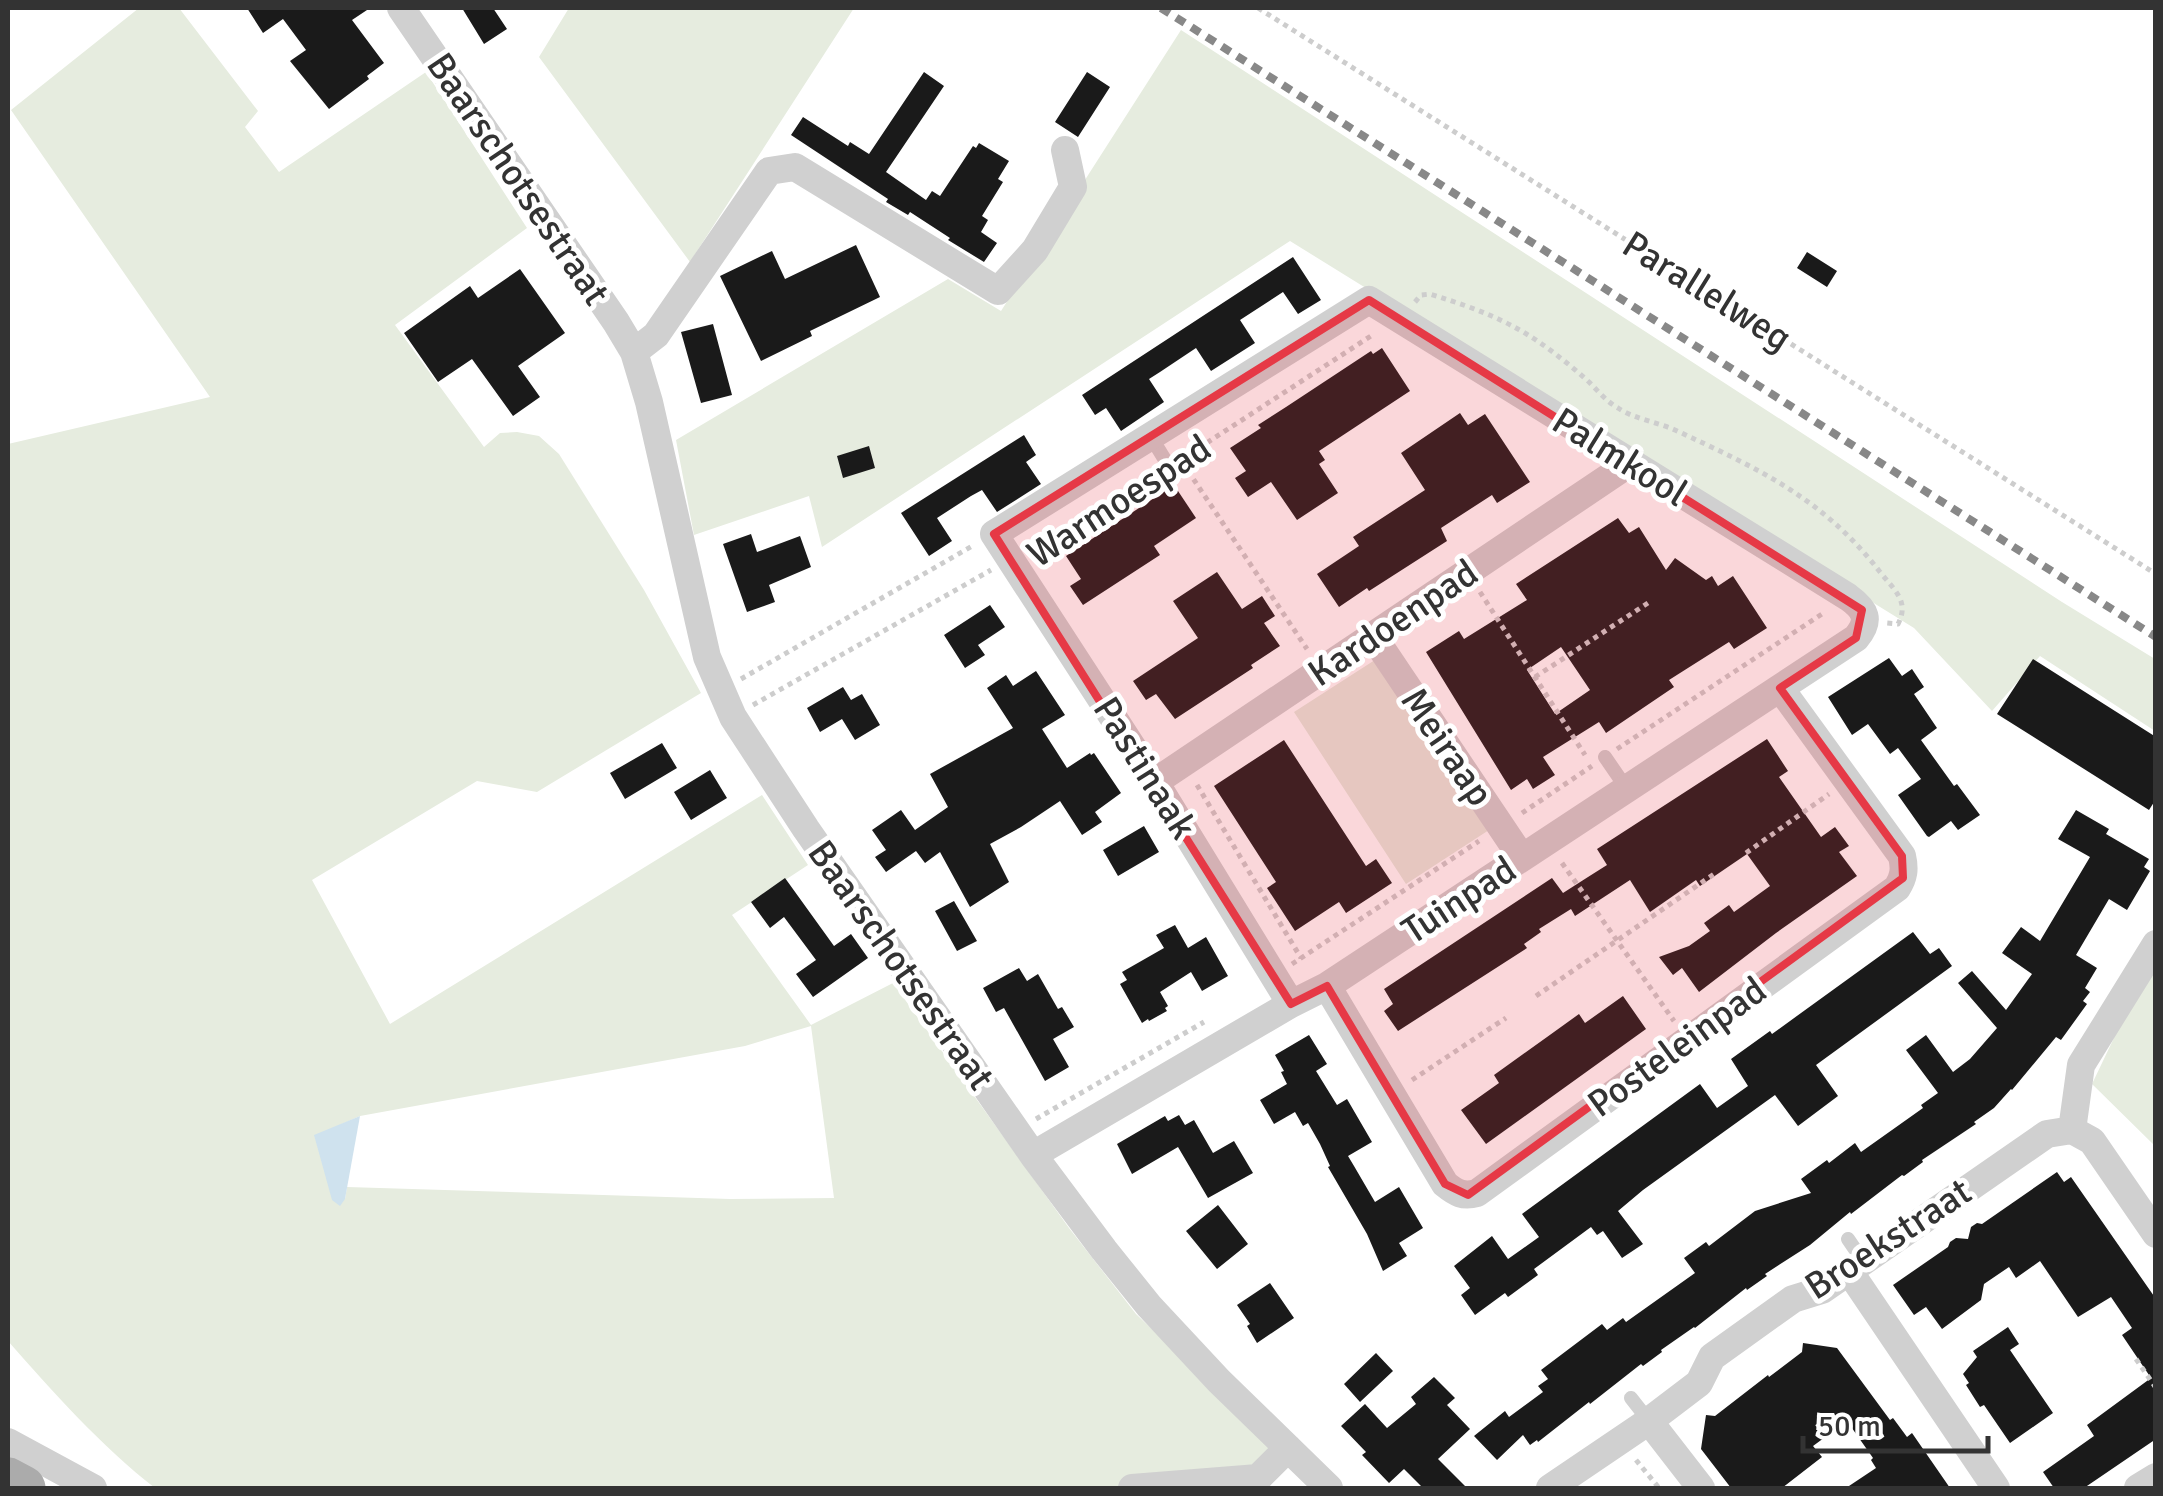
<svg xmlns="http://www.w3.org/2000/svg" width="2163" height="1496" font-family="Signika,sans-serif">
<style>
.green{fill:#e6ecdf;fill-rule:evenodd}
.water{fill:#cfe2ee}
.building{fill:#1a1a1a;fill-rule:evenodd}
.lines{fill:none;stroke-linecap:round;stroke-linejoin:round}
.path{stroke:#cdcdcd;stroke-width:5;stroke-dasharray:5 5;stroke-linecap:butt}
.lane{stroke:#d0d0d0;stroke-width:14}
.street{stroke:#d0d0d0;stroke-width:28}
.primary{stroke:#ababab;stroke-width:45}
.rail{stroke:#888;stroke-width:8;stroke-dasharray:10 8;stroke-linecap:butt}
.marked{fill:#e63946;fill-opacity:0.2;stroke:#e63946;stroke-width:8;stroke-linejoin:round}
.labels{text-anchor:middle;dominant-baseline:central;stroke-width:10;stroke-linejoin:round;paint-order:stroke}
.street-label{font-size:38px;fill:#333;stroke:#fff}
</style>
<rect width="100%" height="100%" fill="#fff"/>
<path class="green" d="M139,8H179L258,111L245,127L279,172L426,72L527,228L395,325L484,447L500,433L517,432L539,436L559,454L644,590L701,693L537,792L477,781L312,880L390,1024L762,795L808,865L732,915L811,1025L893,983L1069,1228L1136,1314L1275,1447L1253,1473L1122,1488H155C103,1448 51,1390 8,1341V444L210,397L11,110ZM811,1026L834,1198L730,1199L347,1187L345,1199L319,1151L315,1136L360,1116L745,1046Z
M569,8H854L690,262L539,57Z
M1181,30L2062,602L2155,659V731L2040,656L1992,711L1914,628L1290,241L822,547L809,496L694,535L676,440L948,279L1001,311Z
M1378,658L1489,830L1406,884L1294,712Z
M2155,963V1146L2092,1084L2133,998Z"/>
<path class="water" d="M360,1116L345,1199L340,1206L332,1200L314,1135Z"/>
<path class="building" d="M247,8H370L352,20L384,63L367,76L369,79L329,109L290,61L306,50L283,19L263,33Z
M462,8H493L507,29L484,44Z
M924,72L944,86L886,172L926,200L932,191L940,196L973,146L976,148L979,143L1009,161L998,179L1003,182L982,216L988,220L981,232L997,243L984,262L948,240L950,238L910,212L908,215L886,202L888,199L791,135L803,117L848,146L850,142L869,154Z
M1087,72L1110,87L1078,137L1055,122Z
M856,245L880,297L810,331L812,336L761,361L720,276L772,251L785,279Z
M1807,252L1837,271L1827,287L1797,268Z
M1293,257L1321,300L1298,314L1283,292L1240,320L1255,343L1211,371L1196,348L1160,372L1149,379L1164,402L1121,431L1106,408L1095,415L1082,395Z
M520,269L565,333L518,366L540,397L513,416L472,359L438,382L404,333L470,286L478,298Z
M713,324L732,395L701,403L681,332Z
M1382,348L1410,391L1319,451L1325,460L1319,464L1338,493L1297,520L1271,482L1248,497L1235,478L1246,471L1230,448L1261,428L1258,425L1286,407L1371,351L1373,354Z
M1460,413L1468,425L1485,414L1530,482L1497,503L1492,495L1441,528L1447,541L1369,591L1367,588L1339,607L1317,574L1359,546L1353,537L1425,490L1401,453Z
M1024,435L1036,455L1026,462L1041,484L997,512L982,490L971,496L937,518L952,541L929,556L901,513Z
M869,446L875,468L843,478L837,456Z
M1174,485L1196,518L1154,546L1160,555L1083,605L1070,586L1081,579L1066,556Z
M1618,518L1629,533L1639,527L1666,570L1675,558L1706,580L1712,576L1718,586L1733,576L1767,628L1734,649L1729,642L1669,680L1674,687L1606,733L1599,722L1543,757L1555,775L1533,789L1527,779L1511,790L1426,652L1459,631L1464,639L1527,600L1516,584ZM1561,647L1590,690L1555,714L1527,670Z
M751,534L757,552L800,536L811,567L769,585L775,602L747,612L723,544Z
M1217,572L1242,609L1262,596L1275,616L1264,623L1280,646L1251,665L1253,668L1175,719L1156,694L1146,700L1133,681L1198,638L1173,601Z
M990,605L1005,627L978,645L985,655L965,668L944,635Z
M1889,658L1902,676L1912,669L1924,687L1914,694L1937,728L1921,740L1954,786L1957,784L1980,815L1958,830L1951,821L1929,837L1927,836L1898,795L1921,779L1898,748L1890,754L1868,724L1852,735L1828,697Z
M2033,659L2156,737V799L2149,810L1997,714Z
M1036,671L1065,715L1042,729L1067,768L1090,753L1091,755L1094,753L1121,793L1095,812L1102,822L1082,835L1060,801L1021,827L990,844L1009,882L970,907L940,852L925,863L916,851L886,872L875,857L886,850L872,830L901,810L915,830L948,807L930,774L1013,728L987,688L1006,675L1013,686Z
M843,687L851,700L862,694L880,725L855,740L842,719L820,732L807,708Z
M1767,739L1788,771L1779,777L1821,837L1835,827L1849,846L1839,852L1857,876L1776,933L1699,992L1682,968L1673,975L1659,957L1689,946L1710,931L1704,923L1729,905L1734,912L1770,886L1747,854L1700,886L1696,880L1650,912L1630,880L1575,916L1571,909L1539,929L1541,932L1524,944L1527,948L1398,1031L1384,1011L1393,1004L1384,989L1552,878L1563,893L1588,877L1607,865L1597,849Z
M1284,740L1366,866L1376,859L1392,883L1346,913L1339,902L1295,931L1267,888L1276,882L1214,786Z
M662,743L677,768L625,799L610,773Z
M710,770L727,798L691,820L674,792Z
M2076,810L2109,829L2106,834L2149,859L2144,867L2150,871L2127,910L2109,899L2076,955L2097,968L2085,988L2090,992L2083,1001L2087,1004L2061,1040L2056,1037L2012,1090L2011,1089L1994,1108L1974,1122L1976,1124L1922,1160L1923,1162L1904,1176L1902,1175L1851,1214L1850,1212L1810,1245L1765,1274L1767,1276L1747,1290L1746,1288L1695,1328L1694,1327L1661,1350L1662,1352L1643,1366L1641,1364L1590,1404L1589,1402L1538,1442L1537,1440L1530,1445L1523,1435L1497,1460L1474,1436L1505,1411L1509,1417L1543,1392L1538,1386L1548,1379L1541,1370L1602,1324L1607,1330L1623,1318L1626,1322L1695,1273L1684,1258L1706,1242L1709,1246L1755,1211L1811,1193L1801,1179L1827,1160L1829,1163L1855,1143L1861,1152L1923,1108L1921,1105L1938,1093L1906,1050L1926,1035L1953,1072L1970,1059L1997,1028L1958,983L1972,971L2006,1010L2032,974L2002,953L2021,927L2040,941L2090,857L2058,839Z
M1144,826L1159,852L1118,876L1103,850Z
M785,878L834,946L851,934L868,958L813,997L796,974L816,960L784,917L770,928L751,902Z
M954,901L977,941L957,951L935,911Z
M1175,925L1188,948L1206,937L1228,976L1202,991L1191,972L1160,992L1168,1006L1165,1008L1167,1011L1149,1021L1148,1019L1142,1023L1120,984L1127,980L1122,972L1164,948L1156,935Z
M1913,932L1930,954L1939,948L1952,966L1816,1065L1838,1096L1798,1126L1775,1095L1643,1190L1618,1211L1643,1244L1622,1258L1603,1231L1597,1235L1591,1227L1534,1269L1538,1275L1508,1297L1505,1293L1475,1315L1461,1295L1470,1288L1454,1266L1492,1236L1508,1259L1539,1237L1522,1214L1700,1084L1717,1108L1748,1086L1731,1059L1770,1031L1772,1034Z
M1019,968L1027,981L1038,974L1058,1009L1062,1007L1074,1027L1053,1039L1069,1067L1045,1081L1004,1008L996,1012L983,988Z
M1623,996L1646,1029L1486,1144L1461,1110L1499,1083L1494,1075L1554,1032L1579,1014L1585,1023Z
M1309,1035L1327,1064L1316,1071L1337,1105L1347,1099L1372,1142L1348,1156L1354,1166L1375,1202L1399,1187L1423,1228L1399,1243L1407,1256L1383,1271L1367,1234L1328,1167L1330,1166L1320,1144L1308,1123L1303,1126L1295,1112L1274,1124L1260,1100L1287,1084L1281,1072L1284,1071L1275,1055Z
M1179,1115L1185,1125L1194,1120L1213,1153L1234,1141L1253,1173L1208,1198L1178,1147L1132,1174L1117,1144L1165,1116L1168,1121Z
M2057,1172L2064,1182L2071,1177L2156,1299V1439L2084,1488H2054L2043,1472L2094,1436L2087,1425L2151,1378L2122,1335L2132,1328L2111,1297L2078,1317L2040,1261L2016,1278L2009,1267L1984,1284L1981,1300L1942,1329L1926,1307L1914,1315L1893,1285L1948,1247L1950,1242L1956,1238L1968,1239L1971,1227L1977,1223L1982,1224Z
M1218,1205L1248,1244L1217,1269L1186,1231Z
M1270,1283L1294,1318L1257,1343L1247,1326L1250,1324L1237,1305Z
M2008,1327L2019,1344L2010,1350L2053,1413L2010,1443L1984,1405L1980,1407L1966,1385L1969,1383L1963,1374L1977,1357L1973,1351Z
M1803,1343L1837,1348L1890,1420L1893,1418L1907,1437L1912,1433L1950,1488H1846L1876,1468L1871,1460L1873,1458L1847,1421L1813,1446L1822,1457L1782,1488H1731L1701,1449L1706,1415L1715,1416L1768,1375L1769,1377L1802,1352Z
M1376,1353L1393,1371L1360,1402L1344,1384Z
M1434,1377L1455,1398L1447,1405L1470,1429L1438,1459L1467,1488H1423L1404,1469L1389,1483L1362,1455L1366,1452L1341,1426L1365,1404L1387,1428L1416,1404L1411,1397Z"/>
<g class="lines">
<path class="path" d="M1258,8L2156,574
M1415,302L1421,295L1430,294C1478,309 1514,322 1554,353C1566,362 1578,372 1589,382C1598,391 1607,402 1618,408C1634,419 1657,422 1675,430C1757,468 1823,498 1880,572C1894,590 1910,601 1898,624L1886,623
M1182,459L1374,334
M1188,471L1307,649
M1036,555L1156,477
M1480,592L1585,755
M1535,677L1651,601
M741,679L974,545
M753,705L991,570
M1617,749L1825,612
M1197,785L1301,958
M1522,813L1592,766
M1746,853L1829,794
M1562,863L1674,1021
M1292,964L1479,841
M1536,996L1717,872
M1412,1080L1506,1018
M1036,1119L1204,1022
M2136,1359L2156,1388
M1636,1460L1659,1488"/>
<path class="lane" d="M1151,437L1170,468
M1605,757L1627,789
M1848,1239L1863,1261
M1631,1398L1649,1421"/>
<path class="street" d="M401,8L616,322L634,352L649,402L707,657L733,717L806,829L1033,1155L1104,1250L1149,1306L1219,1381L1329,1488
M634,352L656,335L769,171L795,167L998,291L1035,250L1073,187L1065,150
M1373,636L1522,858
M1155,782L1630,463
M1327,986L1445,1184C1456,1193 1463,1197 1477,1193L1897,888C1904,877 1905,869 1902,856L1780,688
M2072,1130L2092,1141L2156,1234
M1033,1155L1291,1004L1327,986L1856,638C1871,620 1866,610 1848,597L1369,300L994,534L1155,782L1291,1004
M1849,1271L1996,1488
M1649,1421L1701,1488
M8,1442L93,1488
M1132,1488L1258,1478L1288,1448
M1550,1488L1649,1421L1699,1383L1712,1357L1793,1299L1822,1290L2047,1134L2072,1130L2081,1065L2156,944
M2138,1488L2156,1477"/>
<path class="primary" d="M8,1480L23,1488"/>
<path class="rail" d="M1161,8L2156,637"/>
</g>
<path class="marked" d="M1369,300L1862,610L1856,638L1780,688L1902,856L1903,878L1468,1195L1445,1184L1327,986L1291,1004L994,534Z"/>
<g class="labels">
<g class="street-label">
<text transform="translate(518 179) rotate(56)">Baarschotsestraat</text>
<text transform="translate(1707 291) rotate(32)">Parallelweg</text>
<text transform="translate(1620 457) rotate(32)">Palmkool</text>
<text transform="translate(1119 501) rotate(-33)">Warmoespad</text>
<text transform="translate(1393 623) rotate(-34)">Kardoenpad</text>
<text transform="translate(1447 747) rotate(56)">Meiraap</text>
<text transform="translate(1145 768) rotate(58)">Pastinaak</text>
<text transform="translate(1459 900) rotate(-33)">Tuinpad</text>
<text transform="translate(901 965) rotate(55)">Baarschotsestraat</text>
<text transform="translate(1677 1047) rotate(-36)">Posteleinpad</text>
<text transform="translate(1888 1239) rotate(-33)">Broekstraat</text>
</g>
</g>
<rect width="2163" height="1496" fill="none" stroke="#333333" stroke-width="20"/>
<path d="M1803 1436v15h185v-15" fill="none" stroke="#333333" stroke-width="5"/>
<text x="1818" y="1436" font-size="30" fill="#333333" stroke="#ffffff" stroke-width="8" paint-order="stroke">50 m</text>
</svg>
